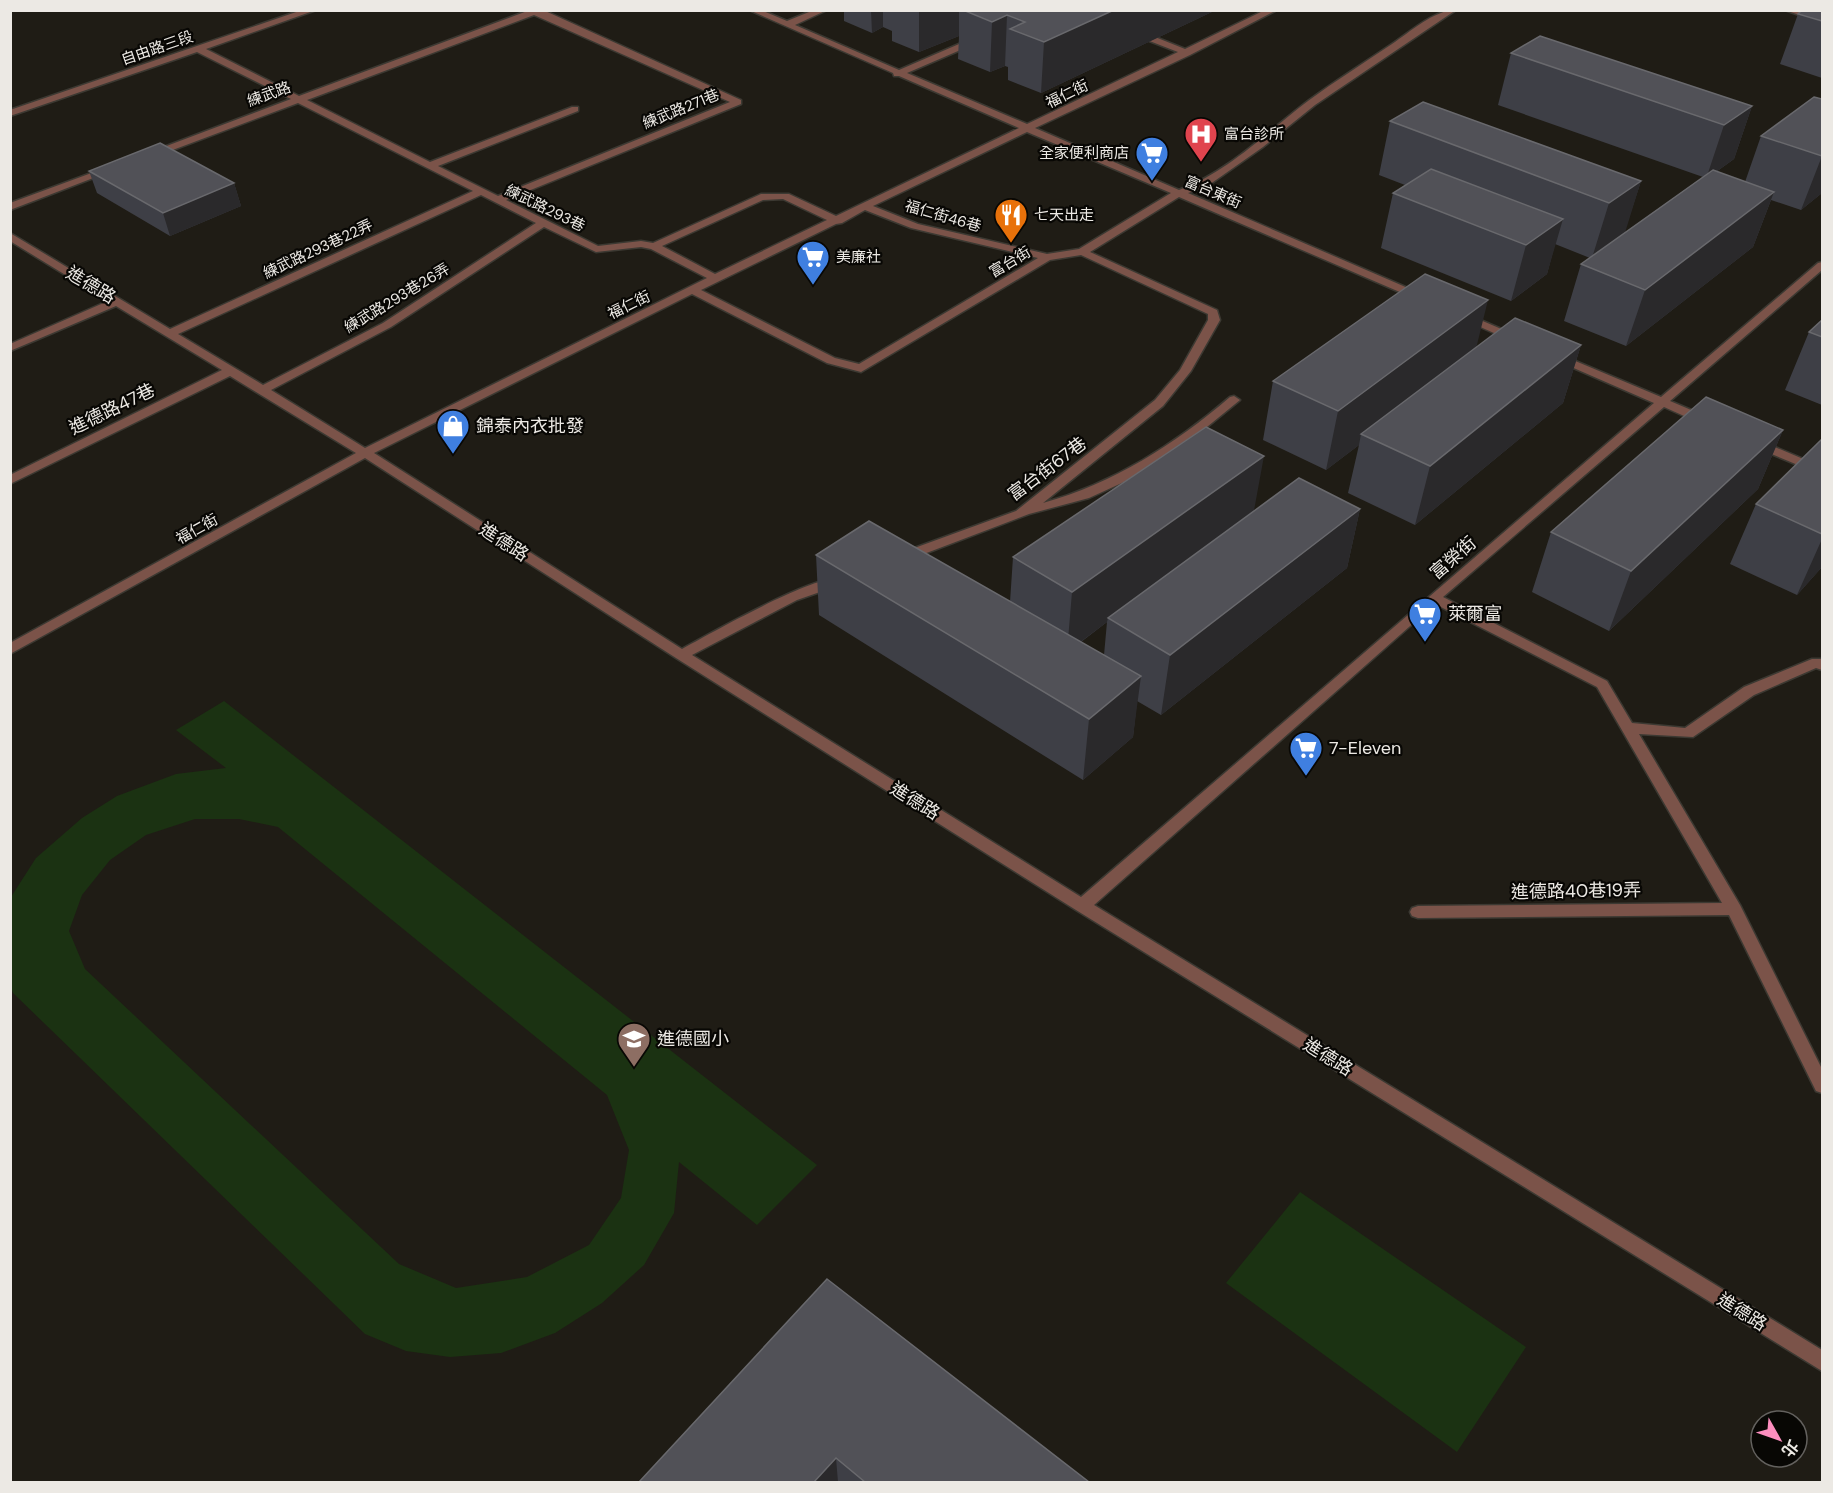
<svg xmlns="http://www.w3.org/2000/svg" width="1833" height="1493" font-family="'DM Sans','Noto Sans TC',sans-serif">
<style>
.green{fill:#1b3212;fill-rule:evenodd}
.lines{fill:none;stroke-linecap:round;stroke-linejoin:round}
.minor-casing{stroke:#3c3932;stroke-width:3}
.minor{fill:#7b5349;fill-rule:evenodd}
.wall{fill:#3e3f46;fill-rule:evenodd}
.shaded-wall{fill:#2a292b}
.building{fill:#515157;stroke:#69696d;stroke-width:1.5}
.labels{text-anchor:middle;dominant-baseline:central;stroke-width:4.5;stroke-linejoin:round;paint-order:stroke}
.far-street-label{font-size:15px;fill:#ece9e4;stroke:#080704}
.far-poi-label{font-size:15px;fill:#ece9e4;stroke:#080704;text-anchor:start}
.street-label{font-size:18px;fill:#ece9e4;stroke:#080704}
.poi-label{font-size:18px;fill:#ece9e4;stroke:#080704;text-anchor:start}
</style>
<rect width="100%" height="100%" fill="#1f1c15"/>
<path class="green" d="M224,701L817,1165L757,1225L679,1162L674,1213L644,1265L602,1303L555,1333L501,1353L450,1357L406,1351L365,1334L13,993L11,987V897L36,858L82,818L117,796L176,774L226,768L176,730ZM195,819H239L278,827L607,1095L629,1150L621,1198L589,1245L527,1277L456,1288L399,1264L85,969L69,931L82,895L110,860L146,835Z
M1300,1192L1526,1347L1457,1452L1226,1283Z"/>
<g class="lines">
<g class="minor-casing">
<path id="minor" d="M302,10H316L206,49L299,96L530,10H543L741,100V104L506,200L598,246L641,241L653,243L761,194H789L836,216L1019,128L899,76H894L893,73L749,10H761L787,21L814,10H827L795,25L899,70L966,41H972V45L907,73L1027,124L1178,52L1134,35V31H1140L1185,49L1265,10H1277L1190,55L1035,128L1179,190C1228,172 1267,132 1308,101C1335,81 1364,63 1392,44C1410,32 1434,10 1456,10L1315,105L1263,147L1206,187L1188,193L1424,295V299H1416L1179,197L1090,252L1217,310L1220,320L1191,371L1163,406L1043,503C1114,483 1174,445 1230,397L1234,396L1240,400L1191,440L1124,482L1089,498L1029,514L908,560L903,561L896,557L898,554L1016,511L1155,400L1180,370L1208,320V314L1081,255L1050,260L861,372L827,363L692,294L374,453L682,649C707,635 817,573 840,579L842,582L840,585L797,600L692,655L1081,897L1654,403L1553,359V355H1561L1661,397L1818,263L1822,262V270L1670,401L1710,418V424H1702L1664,407L1443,597L1607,681L1632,723L1685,728L1744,687L1812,659H1822V670L1816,668L1754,695L1693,737L1639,734L1740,905L1822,1069V1093L1816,1091L1729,915L1418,918L1412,916L1410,912L1412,908L1418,906L1722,903L1597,687L1435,604L1094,905L1822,1350V1371L1076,910L676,658L365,458L10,654V643L356,453L230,376L10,484V475L222,370L116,306L10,351V344L108,301L10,241V233L170,329L473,191L298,103L154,157H148V153L291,99L197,52L10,116V110ZM534,15L730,102L498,196L438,166L578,111V107H572L430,162L307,100ZM1027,132L1171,193L1079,249L1047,254L918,224L873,206ZM481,195L536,223L383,323L263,385L178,334ZM783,199L827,220L715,274L662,246L763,200ZM865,210L911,228L1038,258L859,364L835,358L701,290L836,224L842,223ZM544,227L596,252L641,247L651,249L707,278L365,448L271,390L391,327Z
M1785,10H1799L1822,18V23Z
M105,168L114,170L10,210V203Z
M1464,313L1520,337L1522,339L1520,341H1512L1460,318L1458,316Z
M1756,439L1822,467V475L1752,446L1750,443L1752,440Z"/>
</g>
<use href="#minor" class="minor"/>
</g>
<path class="wall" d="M844,10H1216L1041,93L1008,80V67L1005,66L990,72L958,59L959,36L919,52L892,41V31L883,27L872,33L844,21Z
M1822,10V78L1780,64L1798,14Z
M1511,53L1752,106L1734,159L1716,172L1745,182L1761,136L1822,99V193L1801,210L1771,200L1753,247L1626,346L1564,321L1581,264L1590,258L1555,244L1547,274L1511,301L1381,248L1393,193L1405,185L1379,175L1390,121L1641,181L1624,233L1703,177L1498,105Z
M89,171L234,183L241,206L170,236L97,193Z
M1822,320V405L1785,390L1809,332Z
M1581,345L1563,403L1415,525L1348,493L1359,445L1326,470L1263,440L1273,381L1476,347Z
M1783,430L1758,489L1609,631L1532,592L1551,532Z
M1822,439V567L1797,595L1730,564L1756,504Z
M1360,509L1347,568L1161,715L1137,701L1133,737L1083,780L819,615L816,555L1010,602L1013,557L1254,511ZM1107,622L1104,655L1081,642Z
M827,1279L1089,1482H639Z"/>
<path class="shaded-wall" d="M871,10H883V27L872,33Z
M919,10H959V36L919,52Z
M1086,10H1216L1041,93L1044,42Z
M1007,15L1005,66L990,72L992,22Z
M1752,106L1734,159L1706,179L1724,125Z
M1822,156V193L1801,210Z
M1641,181L1624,236L1592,258L1609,203Z
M234,183L241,206L170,236L163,213Z
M1774,192L1753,247L1626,346L1645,290Z
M1563,219L1547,274L1511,301L1526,245Z
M1488,300L1474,357L1361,434L1359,445L1326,470L1338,411Z
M1581,345L1563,403L1415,525L1430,466Z
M1783,430L1758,489L1609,631L1631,571Z
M1264,456L1253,516L1108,618L1107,622L1067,652L1072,592Z
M1360,509L1347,568L1161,715L1170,655Z
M1822,539V567L1797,595Z
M1141,676L1133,737L1083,780L1089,719Z
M836,1458L838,1482H814Z"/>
<path class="building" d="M963,10H1114L1044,42L1010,29L1025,22L1007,15L992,22Z
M1802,10H1822V21L1798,14Z
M1540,36L1752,106L1724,125L1511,53Z
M1814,97L1822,99V156L1761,136Z
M1423,102L1641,181L1609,203L1390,121Z
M160,143L234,183L163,213L89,171Z
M1431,169L1563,219L1526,245L1393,193Z
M1713,170L1774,192L1645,290L1581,264Z
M1425,274L1488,300L1338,411L1273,381Z
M1515,318L1581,345L1430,466L1361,434Z
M1822,320V337L1809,332Z
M1706,397L1783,430L1631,571L1551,532Z
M1206,427L1264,456L1072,592L1013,557Z
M1822,439V534L1756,504Z
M1299,478L1360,509L1170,655L1108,618Z
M869,521L1141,676L1089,719L816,555Z
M827,1279L1089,1482H865L836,1458L814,1482H639Z"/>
<defs>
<g id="hospital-pin" transform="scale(1.725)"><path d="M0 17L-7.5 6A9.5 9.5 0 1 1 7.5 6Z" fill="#e0444e" stroke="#080704"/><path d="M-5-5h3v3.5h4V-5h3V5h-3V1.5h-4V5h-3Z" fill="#fff"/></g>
<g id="supermarket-pin" transform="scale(1.725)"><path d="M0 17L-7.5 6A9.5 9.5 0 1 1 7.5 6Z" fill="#3f7fe0" stroke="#080704"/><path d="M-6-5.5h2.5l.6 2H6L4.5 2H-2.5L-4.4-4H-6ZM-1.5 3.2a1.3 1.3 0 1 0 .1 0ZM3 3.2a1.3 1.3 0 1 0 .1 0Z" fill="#fff"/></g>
<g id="restaurant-pin" transform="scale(1.725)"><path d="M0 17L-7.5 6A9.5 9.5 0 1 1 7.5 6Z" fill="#e8710a" stroke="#080704"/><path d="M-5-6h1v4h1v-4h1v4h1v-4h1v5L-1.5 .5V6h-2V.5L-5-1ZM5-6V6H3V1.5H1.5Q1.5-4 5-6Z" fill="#fff"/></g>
<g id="shop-pin" transform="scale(1.725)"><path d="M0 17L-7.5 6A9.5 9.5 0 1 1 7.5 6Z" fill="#3f7fe0" stroke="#080704"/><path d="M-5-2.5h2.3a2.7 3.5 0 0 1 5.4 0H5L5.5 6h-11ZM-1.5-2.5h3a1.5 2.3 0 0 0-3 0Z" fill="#fff"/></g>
<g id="school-pin" transform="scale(1.725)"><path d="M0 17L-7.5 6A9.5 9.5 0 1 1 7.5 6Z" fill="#8d6e63" stroke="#080704"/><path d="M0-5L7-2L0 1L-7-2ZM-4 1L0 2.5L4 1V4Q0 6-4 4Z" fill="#fff"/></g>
</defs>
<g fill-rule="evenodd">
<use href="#hospital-pin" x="1201" y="134"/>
<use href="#supermarket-pin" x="1152" y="153"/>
<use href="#restaurant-pin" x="1011" y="215"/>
<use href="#supermarket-pin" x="813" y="257"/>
<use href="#shop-pin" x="453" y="426"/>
<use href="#supermarket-pin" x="1425" y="614"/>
<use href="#supermarket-pin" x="1306" y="748"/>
<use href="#school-pin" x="634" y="1039"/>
</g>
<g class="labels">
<g class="far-street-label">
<text transform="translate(157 48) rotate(-19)">自由路三段</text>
<text transform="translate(269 94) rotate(-20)">練武路</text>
<text transform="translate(1067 94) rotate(-26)">福仁街</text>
<text transform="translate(681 109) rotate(-22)">練武路271巷</text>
<text transform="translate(1213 192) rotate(23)">富台東街</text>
<text transform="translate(545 208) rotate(26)">練武路293巷</text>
<text transform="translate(943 216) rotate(16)">福仁街46巷</text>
<text transform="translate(318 249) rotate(-25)">練武路293巷22弄</text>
<text transform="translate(1010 262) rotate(-31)">富台街</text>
<text transform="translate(397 298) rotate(-31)">練武路293巷26弄</text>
<text transform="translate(629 305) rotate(-26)">福仁街</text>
<text transform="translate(197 529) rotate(-29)">福仁街</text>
</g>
<g class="far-poi-label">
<text x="1224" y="134">富台診所</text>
<text x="1129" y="153" text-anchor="end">全家便利商店</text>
<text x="1034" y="215">七天出走</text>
<text x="836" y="257">美廉社</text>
</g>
<g class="street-label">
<text transform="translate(91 285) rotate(31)">進德路</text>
<text transform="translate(112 409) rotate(-26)">進德路47巷</text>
<text transform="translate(1047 469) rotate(-37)">富台街67巷</text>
<text transform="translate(504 542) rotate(33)">進德路</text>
<text transform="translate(1453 558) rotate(-41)">富榮街</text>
<text transform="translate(915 801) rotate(32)">進德路</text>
<text transform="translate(1576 891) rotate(-1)">進德路40巷19弄</text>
<text transform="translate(1328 1057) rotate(32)">進德路</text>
<text transform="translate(1742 1312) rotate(32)">進德路</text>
</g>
<g class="poi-label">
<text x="476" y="426">錦泰內衣批發</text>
<text x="1448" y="614">萊爾富</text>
<text x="1329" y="748">7-Eleven</text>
<text x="657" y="1039">進德國小</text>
</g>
</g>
<rect width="1833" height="1493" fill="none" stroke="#ece9e4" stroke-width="24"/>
<g transform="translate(1779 1439) rotate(130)"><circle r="28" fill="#080704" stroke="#63615e" stroke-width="1.5"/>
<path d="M0-4.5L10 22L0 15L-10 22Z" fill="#fd8ebf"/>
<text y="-9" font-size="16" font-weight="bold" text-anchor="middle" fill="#ece9e4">北</text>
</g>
</svg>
